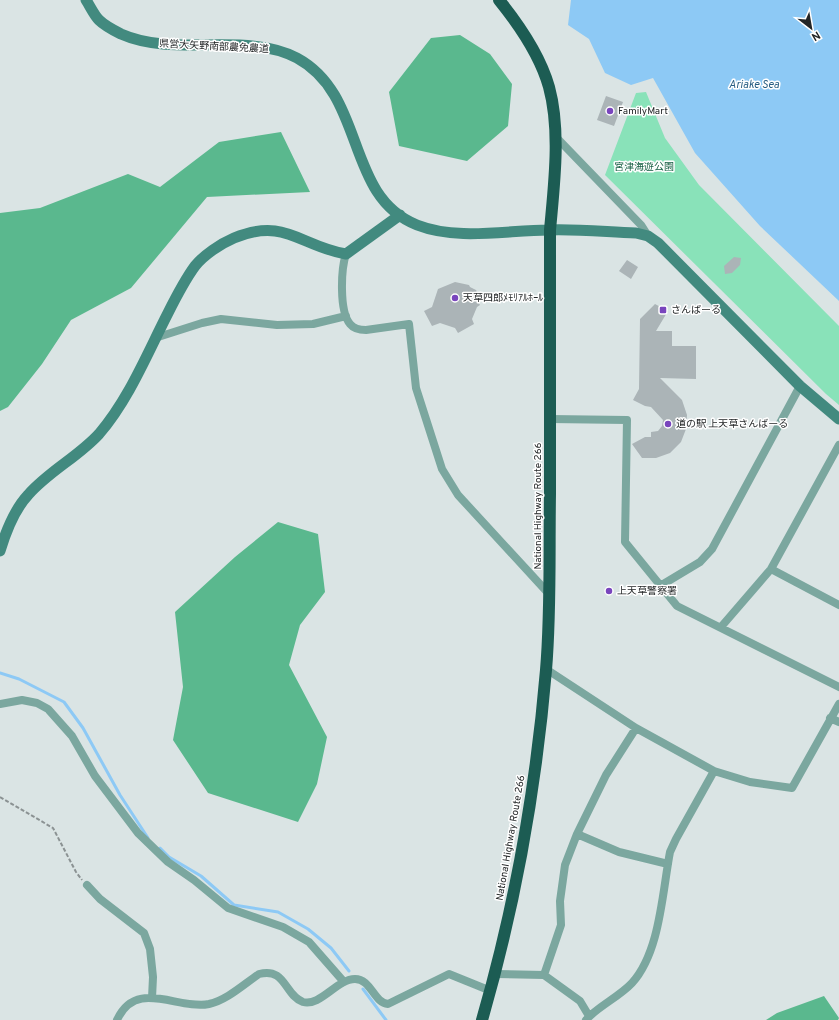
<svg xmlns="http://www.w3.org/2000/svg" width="839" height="1020" font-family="Overpass,'Noto Sans JP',sans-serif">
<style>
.green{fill:#89e2b9}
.forest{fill:#5ab88e}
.water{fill:#8dc9f5}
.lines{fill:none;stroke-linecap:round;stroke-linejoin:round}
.stream{stroke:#8dc9f5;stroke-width:3}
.building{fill:#abb4b7}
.path{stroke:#8b9293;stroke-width:2;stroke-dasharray:4 2;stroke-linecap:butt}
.street{stroke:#7ba79f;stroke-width:8}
.secondary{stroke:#428a7f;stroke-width:11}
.highway{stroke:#1c5c53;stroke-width:12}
.poi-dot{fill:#7945bd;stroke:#fff;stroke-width:1.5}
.labels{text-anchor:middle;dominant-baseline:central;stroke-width:3;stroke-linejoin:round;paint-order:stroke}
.street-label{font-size:10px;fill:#232627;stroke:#fff}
.poi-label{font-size:10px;fill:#232627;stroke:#fff;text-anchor:start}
.park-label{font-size:10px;fill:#115b3f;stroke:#fff}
.water-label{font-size:11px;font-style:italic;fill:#265d82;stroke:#fff}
</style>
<rect width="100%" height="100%" fill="#dae4e4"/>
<path class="green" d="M646,92L665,138L699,185L839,326V405L826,394L605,175L636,93Z"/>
<path class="forest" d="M460,35L490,54L512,84L508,126L467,161L399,146L389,92L431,38Z
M281,132L310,192L207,197L131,288L71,320L42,364L8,407L0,411V213L40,208L128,174L160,187L219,142Z
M278,522L318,534L325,592L300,625L289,665L327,737L317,784L298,822L208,793L173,740L183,687L175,612L235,557Z
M824,996L839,1018L838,1020H766L777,1013Z"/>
<path class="water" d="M571,0H839V301L760,226L695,153L653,78L631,85L605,73L589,39L568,25Z"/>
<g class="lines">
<path class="stream" d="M0,673L19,679L64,702L83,728L120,795L148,838
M160,848L169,857L201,876L234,905L278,912L308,929L331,948L349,971
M363,989L386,1020"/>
</g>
<path class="building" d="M606,96L623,102L614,126L597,120Z
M734,257L741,258L740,265L732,273L725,274L724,266Z
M627,260L638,267L631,279L619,271Z
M455,282L469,285L470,287L476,290L481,298L477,300L480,305L477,307L472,319L474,324L458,333L455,328L440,323L432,326L424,311L432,307L438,289Z
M655,304L668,311L656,331H672V346H696V379L660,378L682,400L687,415L686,429L681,442L670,453L656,458H642L632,444L645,437H651V432L658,431L662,426L663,420L651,407L645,406L633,400L639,389L640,319Z"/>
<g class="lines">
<path class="path" d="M0,797L53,828L76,872L82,880"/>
<path class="street" d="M555,136L641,225L648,236
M346,254C341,269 339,311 350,324C354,329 360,330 366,330L409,324L416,388L442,469L458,495L549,594
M155,338L202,323L221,319L277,325L313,324L346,316
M550,419L627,420L625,542L677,606L839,687
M771,569L839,605
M660,586L700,562L712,549L800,386
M721,627L771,569L839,445
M546,669L636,728L714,771L750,782L792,788L839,704
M0,704L22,700L37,703L48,709L72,736L95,776L138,833L168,862L194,880L228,908L283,927L309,942L344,982
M830,718L839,722
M577,834L619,852L668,864
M87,885L100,899L144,933L150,949L153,977L152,998
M495,974L544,975L580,1001L589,1016
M544,975L561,925L560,901L565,865L577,834L606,775L636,728
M117,1020C136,978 177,1010 209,1004C227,1000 244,984 259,974C286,967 284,995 303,1002C320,1007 337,979 355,979C371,979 374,1003 388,1004L449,974L491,991
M586,1020C597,1007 619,997 632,983C660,952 662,894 670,852L676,839L714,771"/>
<path class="secondary" d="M86,0C90,6 94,15 99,20C105,26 113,30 121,34C175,58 246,31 297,58C367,96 344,196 417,225C458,241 507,230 549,230C578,229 607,232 636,233L648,236L658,243L800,386L839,419
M0,551C6,531 14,510 28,495C49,471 78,457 99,434C129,399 147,354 168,313C176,297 184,281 195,266C204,255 220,244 234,238C285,217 300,246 346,254L400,215"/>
<path class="highway" d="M482,1020C515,906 536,789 546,670C551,612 549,553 550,494C550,406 550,318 550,230C554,185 561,131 549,87C540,55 520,26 499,0"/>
</g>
<g class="poi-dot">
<circle cx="610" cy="111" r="4"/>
<circle cx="455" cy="298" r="4"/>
<rect x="659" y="306" width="8" height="8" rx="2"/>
<circle cx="668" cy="424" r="4"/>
<circle cx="609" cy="591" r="4"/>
</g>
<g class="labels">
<g class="street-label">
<text transform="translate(214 47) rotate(3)">県営大矢野南部農免農道</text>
<text transform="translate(538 506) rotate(-90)">National Highway Route 266</text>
<text transform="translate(511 838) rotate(-80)">National Highway Route 266</text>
</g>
<g class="poi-label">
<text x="618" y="111">FamilyMart</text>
<text x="463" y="298">天草四郎ﾒﾓﾘｱﾙﾎｰﾙ</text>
<text x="671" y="310">さんぱーる</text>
<text x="676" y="424">道の駅 上天草さんばーる</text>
<text x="617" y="591">上天草警察署</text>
</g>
<g class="park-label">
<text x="644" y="167">宮津海遊公園</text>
</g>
<g class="water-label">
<text x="754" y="85">Ariake Sea</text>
</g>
</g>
<g transform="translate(811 28) rotate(149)" stroke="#ffffff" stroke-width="3" paint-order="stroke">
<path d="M0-3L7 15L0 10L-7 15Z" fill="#232627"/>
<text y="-6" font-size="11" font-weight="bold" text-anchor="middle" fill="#232627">N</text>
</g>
</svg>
